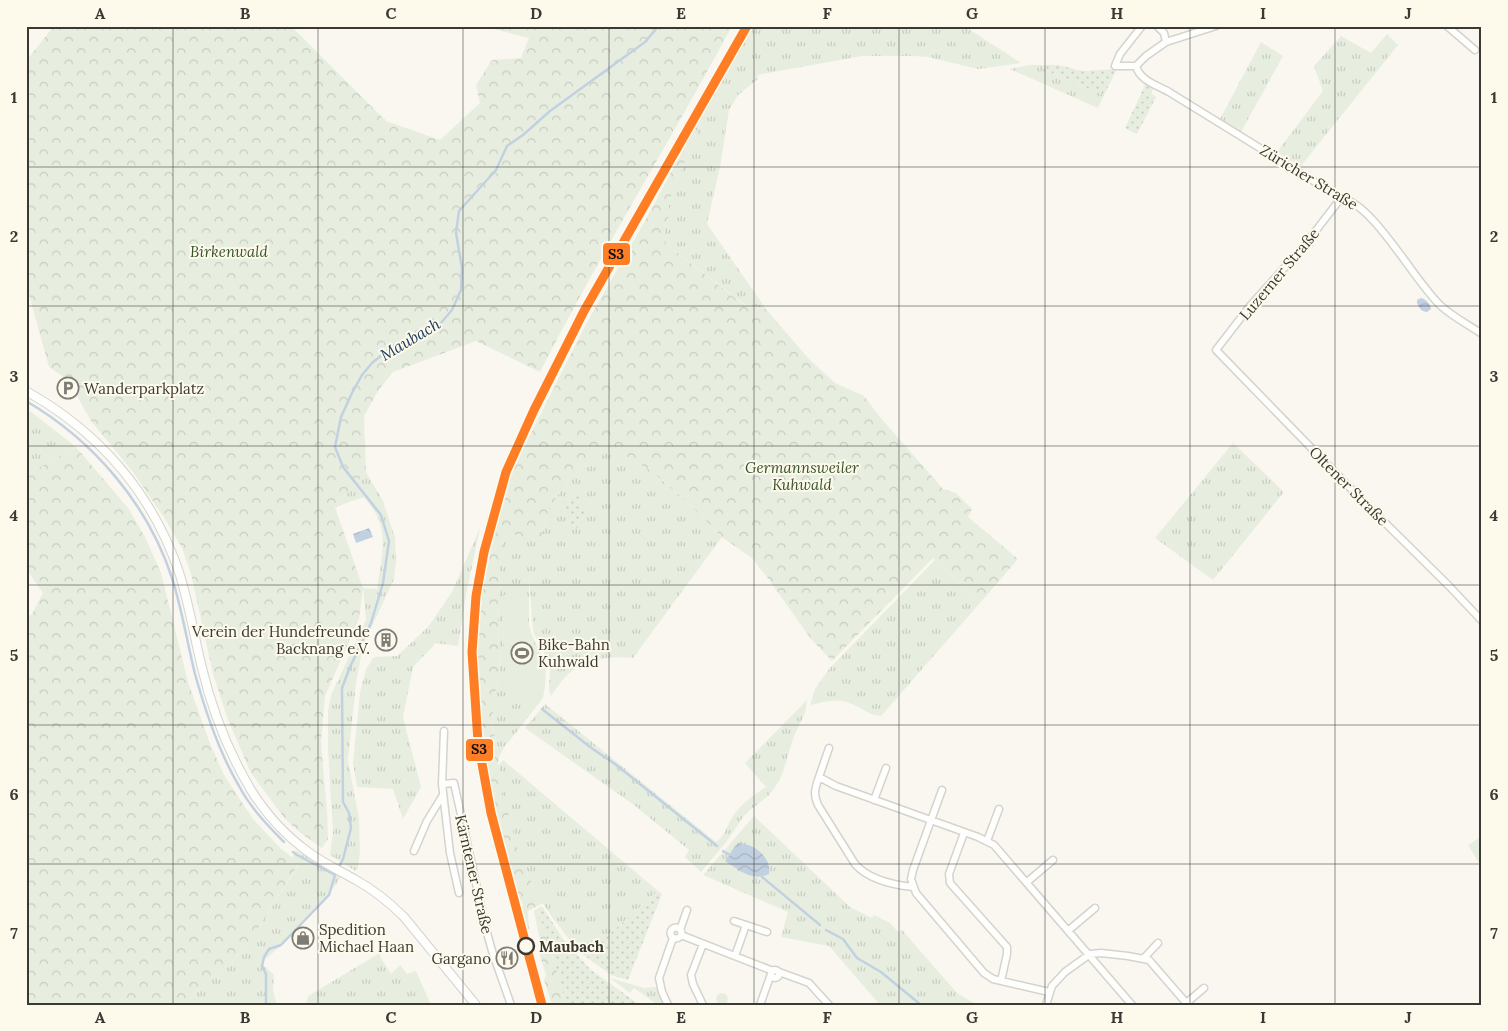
<svg xmlns="http://www.w3.org/2000/svg" width="1508" height="1031" font-family="Lora,serif">
<style>
.grass{fill:url(#grass-tufts)}
.forest{fill:url(#forest-crowns)}
.garden{fill:url(#garden-dots)}
.pitch{fill:#e7eee0}
.water{fill:url(#water-waves)}
.lines{fill:none;stroke-linecap:round;stroke-linejoin:round}
.stream{stroke:#c2d1e1;stroke-width:2.5}
.minor-casing{stroke:#d5d3cd;stroke-width:9}
.tertiary-casing{stroke:#d5d3cd;stroke-width:10}
.minor{stroke:#fefefd;stroke-width:6}
.tertiary{stroke:#fefefd;stroke-width:8}
.rail-1-casing{stroke:#fdfaec;stroke-width:12}
.rail-1{stroke:#ff7d24;stroke-width:9}
.grid{fill:none;stroke:#3a3934;stroke-width:1;stroke-opacity:0.55}
.stop-dot{fill:#fdfaec;stroke:#3a3934;stroke-width:2.5}
.labels{text-anchor:middle;dominant-baseline:central;stroke-width:4;stroke-linejoin:round;paint-order:stroke}
.street-label{font-size:15px;fill:#3a3934;stroke:#fdfaec}
.park-label{font-size:15px;font-style:italic;fill:#36532a;stroke:#fdfaec}
.poi-label{font-size:15px;fill:#3a3934;stroke:#fdfaec;text-anchor:start}
.stop-label{font-size:15px;font-weight:bold;fill:#3a3934;stroke:#fdfaec;text-anchor:start}
.water-label{font-size:16px;font-style:italic;fill:#1c3d60;stroke:#fdfaec}
.line-badge{stroke:#fdfaec;stroke-width:2}
.pale-badge-label{font-size:14px;text-anchor:middle;font-weight:bold;fill:#111}
.neatline{fill:none;stroke:#3a3934;stroke-width:2}
.grid-label{font-size:16px;text-anchor:middle;font-weight:bold;fill:#3a3934}
</style>
<defs>
<pattern id="grass-tufts" width="24" height="20" patternUnits="userSpaceOnUse" patternTransform="scale(1.25)"><rect width="24" height="20" fill="#e7eee0"/><path d="M3 7l-1-3M5 7V3M7 7l1-3M15 17l-1-3M17 17v-4M19 17l1-3" fill="none" stroke="#c7cdc1"/></pattern>
<pattern id="forest-crowns" width="20" height="18" patternUnits="userSpaceOnUse" patternTransform="scale(1.25)"><rect width="20" height="18" fill="#e7eee0"/><path d="M2 6a3 3 0 1 1 6 0M12 15a3 3 0 1 1 6 0" fill="none" stroke="#c7cdc1"/></pattern>
<pattern id="garden-dots" width="8" height="8" patternUnits="userSpaceOnUse" patternTransform="scale(1.25)"><rect width="8" height="8" fill="#e7eee0"/><path d="M2 2h.1M6 6h.1" fill="none" stroke="#c7cdc1" stroke-width="1.8" stroke-linecap="round"/></pattern>
<pattern id="water-waves" width="16" height="10" patternUnits="userSpaceOnUse" patternTransform="scale(1.25)"><rect width="16" height="10" fill="#c2d1e1"/><path d="M0 5q4-4 8 0t8 0" fill="none" stroke="#a7b4c2"/></pattern>
</defs>
<rect width="100%" height="100%" fill="#f9f7f0"/>
<path class="grass" d="M752,26H964L1021,63L978,69L928,57L914,56H862L757,75L758,79L738,95L729,110L720,167L707,224L766,309L744,304L666,244L664,227L668,218L669,201L710,100Z
M1387,34L1398,45L1300,167L1277,152L1323,91L1314,66L1341,36L1371,53Z
M1261,42L1283,56L1241,132L1220,119Z
M1029,65H1041L1047,71L1104,95L1098,108L1010,69Z
M26,408L76,447L26,475Z
M1233,443L1284,492L1213,580L1155,538Z
M602,450H615L650,470L688,503L722,537L633,658C615,656 590,658 575,669C565,675 558,686 551,696L549,689L550,670L548,660L534,634L532,621L529,575V625L532,635L543,659L546,669L545,685L543,698L503,749L499,757L492,722L494,698L500,672L498,629L500,566L505,532L541,539L549,508L569,479Z
M366,472L383,501L395,538L396,560L394,579L363,646L356,683L348,760L359,819L360,852L358,868L356,871L330,855L333,831L328,751V711L331,695L366,620L363,588L377,589C380,567 388,537 377,516C374,509 368,503 364,497L335,507Z
M480,528L466,595L458,646L436,643L413,667L403,717L421,787L403,819L393,789L357,787L353,764L360,692L366,669L374,657L397,656L428,627L452,592Z
M935,560L980,603L881,716C868,715 864,709 852,704C838,697 824,702 810,705L815,689L829,669Z
M807,700L805,713L794,736L782,775L778,783L768,796L749,811L743,817L727,841L701,872L685,857L689,850L634,805L525,728L545,704L716,842C726,835 727,825 733,816C742,803 754,795 766,787L745,763Z
M503,760L658,891L585,956L580,953C563,931 544,909 532,884C514,849 504,805 498,766Z
M754,816L850,907L872,918L874,915L890,923L898,932L902,930L957,993L977,1005H880L829,946L781,937L788,912L703,875Z
M296,850L341,877L321,905L284,943L261,963L274,975L273,991L277,1005H184L216,974L230,965L250,941L299,864L292,858Z
M380,953L381,958L391,974L400,965L407,974L416,971L431,1005H306L308,996Z
M610,978L644,988L656,987L659,990L666,1005H654L655,1003L634,988L630,993Z
M716 999a6 6 0 1 1 12 0a6 6 0 1 1-12 0Z"/>
<path class="forest" d="M54,26H291L386,121L440,140L480,103L476,85L492,60L521,58L529,38L482,26H732C670,142 600,254 540,372L476,341L393,372L378,391L364,416L366,472L335,507L363,588L359,619L325,696L321,742L327,812L328,839L322,848L302,834L285,819L251,773L228,720L213,674L191,574L182,548L165,519L133,472L91,421L78,398L71,382L49,367L26,284V61Z
M710,100L669,201L668,218L664,227L666,244L743,304L766,309L808,358L835,383L864,396L880,417L943,489L956,493L972,509L968,517L1018,559L980,603L933,558L832,661L811,639L767,577L753,559L722,537L688,503L650,470L615,450H602L569,479L549,508L541,539L505,533L500,566L498,626L500,672L494,698L492,723L499,757L498,766L505,802L518,850L532,884L543,903L528,911L529,929L527,930L520,906H523L521,901H519L499,824L486,769L480,725L477,671L478,621L482,593L495,531L512,474L529,437L586,324L646,219Z
M76,447L128,508L145,537L161,573L188,682L209,741L224,775L253,819L280,848L299,863L250,941L230,965L216,974L184,1005H26V618L32,614L43,593L26,569V475Z
M537,909L555,964L566,1005H552L544,980L546,975L539,953L540,941L534,911Z"/>
<path class="garden" d="M1041,65H1058L1083,71L1117,69L1104,95L1047,71Z
M1146,83L1154,88L1151,93L1156,97L1137,134L1125,128Z
M578,495L587,516L577,528L571,524L563,502Z
M658,891L662,894L628,980L611,975L585,956Z
M542,906L563,939L590,969L640,1005H566L555,964L537,909Z"/>
<path class="pitch" d="M505,594L515,597L518,595L523,596C528,607 527,619 530,631C535,652 549,663 544,687C543,695 542,699 536,704L526,700L506,679L501,601Z
M1482,836V868L1468,845Z"/>
<path class="water" d="M1421,298C1426,299 1430,304 1431,309L1427,312C1422,312 1419,308 1417,303V300Z
M369,528L373,537L356,543L353,534Z
M739,843C755,844 772,858 769,874C752,882 739,870 725,861L735,846Z"/>
<g class="lines">
<path class="stream" d="M26,401C93,440 148,504 172,578C182,609 187,642 195,674C205,710 220,754 239,786C250,807 267,825 284,842
M542,709L590,747L615,764L717,846
M723,851L730,855
M293,852L297,855L335,875
M762,877L820,925
M826,930L843,939L857,958L881,972L921,1005
M266,1005V974L262,966L264,957L269,949L281,945L329,895L335,875L343,859L351,828L349,813L343,802L342,688L350,667L371,623L383,583L389,541L381,515L343,467L335,447L341,417L352,393L362,375L372,363L393,346L419,336L440,324L452,310L461,290L462,268L456,233L459,211L496,170L507,146L523,135L550,111L645,42L656,29L657,26"/>
<g class="minor-casing">
<path id="minor" d="M1142,26L1120,54L1115,66H1136L1146,56L1166,42L1216,26
M1157,26L1164,33L1166,42
M1447,26L1475,50
M1136,66C1140,81 1157,85 1169,92L1341,198C1374,204 1414,281 1441,306C1453,317 1469,325 1482,334
M1341,198L1304,246L1250,306L1216,350L1358,496L1449,586L1482,621
M444,731L442,784L454,783L486,929L492,951L511,1005
M819,777L829,748
M442,784L450,853L459,893
M942,790L913,870L911,879L916,893L984,973L993,979L1049,992
M874,800L886,768
M964,833L949,874L950,883L1007,947V954L1001,981
M987,841L999,809
M414,851L427,821L443,795
M1027,882L1053,860
M913,887C894,885 868,879 855,864L818,805C813,793 815,789 819,777L836,786L978,837L994,845L1132,1005
M734,921L767,932
M670.5 933a5.5 5.5 0 1 1 11 0a5.5 5.5 0 1 1-11 0Z
M680,930L687,910
M1069,930L1095,908
M681,935L773,971
M703,944L691,975L693,984L703,1005
M735,956L746,925
M1144,958L1158,943
M771 974a4 4 0 1 1 8 0a4 4 0 1 1-8 0Z
M779,972L809,983L829,1005
M668,1005L662,992L659,978L673,938
M760,1005L771,974
M1046,1005L1052,986L1065,972L1090,954L1101,953L1128,956L1149,960L1188,1005
M1184,1005L1204,988"/>
</g>
<g class="tertiary-casing">
<path id="tertiary" d="M26,391C99,432 152,493 179,572C189,603 194,636 202,668C212,710 229,753 251,790C266,814 285,835 307,851C323,863 340,871 356,880C374,890 389,902 404,917L476,1005"/>
</g>
<use href="#minor" class="minor"/>
<use href="#tertiary" class="tertiary"/>
<g class="rail-1-casing">
<path id="rail-1" d="M542,1005L491,813L478,742L472,652L476,596L484,552L506,472L534,410L584,311L747,26"/>
</g>
<use href="#rail-1" class="rail-1"/>
</g>
<path class="grid" d="M173,26V1005M318,26V1005M463,26V1005M609,26V1005M754,26V1005M899,26V1005M1045,26V1005M1190,26V1005M1335,26V1005M26,167H1482M26,306H1482M26,446H1482M26,585H1482M26,725H1482M26,864H1482"/>
<defs>
<g id="parking-ring" transform="scale(1.125)"><circle r="9.5" fill="#fdfaec" stroke="#7d7c76" stroke-width="1.5"/><path d="M-3.5-5.5H1a3.5 3.5 0 0 1 0 7H-1V5.5H-3.5ZM-1-3.4V-.6H.8a1.4 1.4 0 0 0 0-2.8Z" fill="#7d7c76"/></g>
<g id="building-ring" transform="scale(1.125)"><circle r="9.5" fill="#fdfaec" stroke="#7d7c76" stroke-width="1.5"/><path d="M-4-6H4V6H1V3H-1V6H-4ZM-2.5-4.3h1.7v1.8h-1.7ZM.8-4.3h1.7v1.8H.8ZM-2.5-1h1.7V.8h-1.7ZM.8-1h1.7V.8H.8Z" fill="#7d7c76"/></g>
<g id="stadium-ring" transform="scale(1.125)"><circle r="9.5" fill="#fdfaec" stroke="#7d7c76" stroke-width="1.5"/><path d="M0-5a6.5 5 0 1 0 0 10a6.5 5 0 1 0 0-10ZM-3.5-1.8h7v3.6h-7Z" fill="#7d7c76"/></g>
<g id="shop-ring" transform="scale(1.125)"><circle r="9.5" fill="#fdfaec" stroke="#7d7c76" stroke-width="1.5"/><path d="M-5-2.5h2.3a2.7 3.5 0 0 1 5.4 0H5L5.5 6h-11ZM-1.5-2.5h3a1.5 2.3 0 0 0-3 0Z" fill="#7d7c76"/></g>
<g id="restaurant-ring" transform="scale(1.125)"><circle r="9.5" fill="#fdfaec" stroke="#7d7c76" stroke-width="1.5"/><path d="M-5-6h1v4h1v-4h1v4h1v-4h1v5L-1.5 .5V6h-2V.5L-5-1ZM5-6V6H3V1.5H1.5Q1.5-4 5-6Z" fill="#7d7c76"/></g>
</defs>
<g fill-rule="evenodd">
<use href="#parking-ring" x="68" y="388"/>
<use href="#building-ring" x="386" y="640"/>
<use href="#stadium-ring" x="522" y="653"/>
<use href="#shop-ring" x="303" y="938"/>
<use href="#restaurant-ring" x="507" y="958"/>
</g>
<circle class="stop-dot" cx="526" cy="946" r="8"/>
<g class="labels">
<g class="street-label">
<text transform="translate(1309 177) rotate(31)">Züricher Straße</text>
<text transform="translate(1279 274) rotate(-50)">Luzerner Straße</text>
<text transform="translate(1349 486) rotate(45)">Oltener Straße</text>
<text transform="translate(474 874) rotate(77)">Kärntener Straße</text>
</g>
<g class="park-label">
<text x="229" y="251">Birkenwald</text>
<text x="802" y="467">Germannsweiler<tspan x="802" dy="17">Kuhwald</tspan></text>
</g>
<g class="poi-label">
<text x="84" y="388">Wanderparkplatz</text>
<text x="370" y="631" text-anchor="end">Verein der Hundefreunde<tspan x="370" dy="17">Backnang e.V.</tspan></text>
<text x="538" y="644">Bike-Bahn<tspan x="538" dy="17">Kuhwald</tspan></text>
<text x="319" y="929">Spedition<tspan x="319" dy="17">Michael Haan</tspan></text>
<text x="491" y="958" text-anchor="end">Gargano</text>
</g>
<g class="stop-label">
<text x="539" y="946">Maubach</text>
</g>
<g class="water-label">
<text transform="translate(410 339) rotate(-31)">Maubach</text>
</g>
</g>
<g class="line-badge">
<rect x="602" y="242" width="29" height="24" rx="5" fill="#ff7d24"/>
<rect x="465" y="738" width="29" height="24" rx="5" fill="#ff7d24"/>
</g>
<g class="pale-badge-label">
<text x="616" y="259">S3</text>
<text x="479" y="754">S3</text>
</g>
<rect width="1508" height="1031" fill="none" stroke="#fdfaec" stroke-width="55"/>
<rect x="28" y="28" width="1452" height="976" class="neatline"/>
<g class="grid-label">
<text x="100" y="19">A</text>
<text x="245" y="19">B</text>
<text x="391" y="19">C</text>
<text x="536" y="19">D</text>
<text x="681" y="19">E</text>
<text x="827" y="19">F</text>
<text x="972" y="19">G</text>
<text x="1117" y="19">H</text>
<text x="1263" y="19">I</text>
<text x="1408" y="19">J</text>
<text x="14" y="103">1</text>
<text x="1494" y="103">1</text>
<text x="14" y="242">2</text>
<text x="1494" y="242">2</text>
<text x="14" y="382">3</text>
<text x="1494" y="382">3</text>
<text x="14" y="521">4</text>
<text x="1494" y="521">4</text>
<text x="14" y="661">5</text>
<text x="1494" y="661">5</text>
<text x="14" y="800">6</text>
<text x="1494" y="800">6</text>
<text x="14" y="939">7</text>
<text x="1494" y="939">7</text>
<text x="100" y="1023">A</text>
<text x="245" y="1023">B</text>
<text x="391" y="1023">C</text>
<text x="536" y="1023">D</text>
<text x="681" y="1023">E</text>
<text x="827" y="1023">F</text>
<text x="972" y="1023">G</text>
<text x="1117" y="1023">H</text>
<text x="1263" y="1023">I</text>
<text x="1408" y="1023">J</text>
</g>
</svg>
